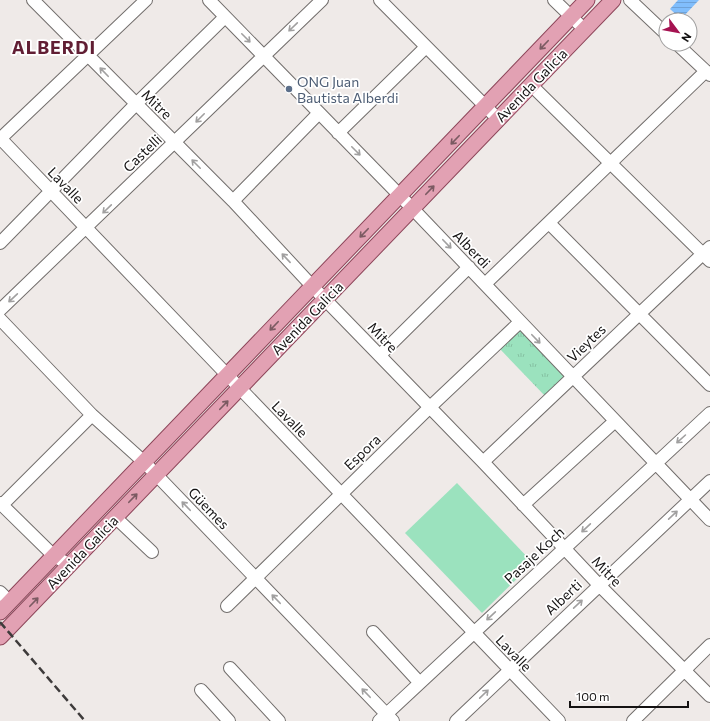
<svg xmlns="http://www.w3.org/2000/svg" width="710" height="721" font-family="Commissioner,sans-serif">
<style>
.green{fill:#9be2be}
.park{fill:url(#park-tufts)}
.water{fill:url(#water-rules)}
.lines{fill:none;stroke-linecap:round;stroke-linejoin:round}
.minor-casing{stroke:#726e6c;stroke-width:14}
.major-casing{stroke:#8d465a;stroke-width:17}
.minor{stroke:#fff;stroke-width:12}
.major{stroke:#e2a1b3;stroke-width:15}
.rail{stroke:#3e3b3b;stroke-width:2.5;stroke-dasharray:8 4;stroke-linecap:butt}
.oneway{stroke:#a1a0a0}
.oneway2{stroke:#7b5a62}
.service-dot{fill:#5c6f8a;stroke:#fff;stroke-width:1.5}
.labels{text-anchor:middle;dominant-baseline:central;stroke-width:3.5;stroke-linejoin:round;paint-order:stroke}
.service-label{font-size:14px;fill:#4e5e75;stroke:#fff;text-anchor:start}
.street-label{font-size:14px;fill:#141212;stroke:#fff}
.district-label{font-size:18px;font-weight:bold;letter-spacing:1px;fill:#611e34;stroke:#fff}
</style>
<defs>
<pattern id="park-tufts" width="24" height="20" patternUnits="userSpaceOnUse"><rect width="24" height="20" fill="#9be2be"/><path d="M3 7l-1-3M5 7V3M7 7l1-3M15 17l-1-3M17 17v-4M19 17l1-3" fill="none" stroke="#85c1a2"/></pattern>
<pattern id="water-rules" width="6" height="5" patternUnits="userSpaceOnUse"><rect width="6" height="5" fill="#81befc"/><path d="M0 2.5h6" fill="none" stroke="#6fa2d7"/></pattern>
</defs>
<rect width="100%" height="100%" fill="#efeae8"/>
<path class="green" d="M457,483L533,563L482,613L405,533Z"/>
<path class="park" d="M520,328L566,376L545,396L499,348Z"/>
<path class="water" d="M678,0H699L681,19L670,9Z"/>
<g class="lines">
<g class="minor-casing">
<path id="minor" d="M33,0L233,201L312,286L483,462L599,585L710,696
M209,0L412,208L710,520
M380,0L498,119
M554,0L584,29
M630,0L666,34
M677,44L710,75
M531,85L710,261
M338,133L426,47
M0,138L559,721
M0,139L146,0
M233,201L319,113
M549,223L710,385
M0,243L136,104L225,17
M485,284L706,71
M0,310L322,0
M0,319L92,415L144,462L393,721
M380,355L469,267
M483,462L710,247
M0,503L54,556L70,565
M2,505L92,415
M523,505L614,422
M115,517L152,552
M0,592L10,602
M227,606L429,408L520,322
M373,632L419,682
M230,668L279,721
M201,690L229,721
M379,721L710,413
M456,721L710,481
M633,721L710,645"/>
</g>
<g class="major-casing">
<path id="major" d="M0,612L587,0
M0,637L613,0"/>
</g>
<use href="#minor" class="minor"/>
<use href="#major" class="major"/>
<path class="rail" d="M0,622L85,721"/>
</g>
<defs><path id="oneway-shaft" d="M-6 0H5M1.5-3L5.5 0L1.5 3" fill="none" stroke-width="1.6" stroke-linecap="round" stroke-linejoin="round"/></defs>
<g class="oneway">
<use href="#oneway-shaft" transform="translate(293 27) rotate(136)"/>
<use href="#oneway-shaft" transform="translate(246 38) rotate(45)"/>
<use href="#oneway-shaft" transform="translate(104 72) rotate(-134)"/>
<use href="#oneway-shaft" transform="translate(200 118) rotate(135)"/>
<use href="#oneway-shaft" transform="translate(356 151) rotate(45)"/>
<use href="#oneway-shaft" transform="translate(196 164) rotate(-135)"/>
<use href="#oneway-shaft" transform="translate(107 209) rotate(136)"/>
<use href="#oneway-shaft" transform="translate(447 244) rotate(46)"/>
<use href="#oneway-shaft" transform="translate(286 258) rotate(-133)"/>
<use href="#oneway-shaft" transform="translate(13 298) rotate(137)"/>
<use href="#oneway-shaft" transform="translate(536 339) rotate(46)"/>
<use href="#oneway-shaft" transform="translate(681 439) rotate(138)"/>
<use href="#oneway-shaft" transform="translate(186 506) rotate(-134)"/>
<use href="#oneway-shaft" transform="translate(673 515) rotate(-43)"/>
<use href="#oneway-shaft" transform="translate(586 528) rotate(137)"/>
<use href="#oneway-shaft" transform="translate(276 599) rotate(-134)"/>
<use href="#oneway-shaft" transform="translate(578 604) rotate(-43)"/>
<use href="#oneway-shaft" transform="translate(491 616) rotate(137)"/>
<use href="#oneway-shaft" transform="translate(366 693) rotate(-134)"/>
<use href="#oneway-shaft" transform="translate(484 694) rotate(-44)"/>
</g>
<g class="oneway2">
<use href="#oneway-shaft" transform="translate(544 45) rotate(134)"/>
<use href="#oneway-shaft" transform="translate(455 140) rotate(134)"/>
<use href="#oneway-shaft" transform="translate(430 190) rotate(-46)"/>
<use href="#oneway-shaft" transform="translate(364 233) rotate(134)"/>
<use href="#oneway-shaft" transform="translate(274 326) rotate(134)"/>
<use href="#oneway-shaft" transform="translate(224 405) rotate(-46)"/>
<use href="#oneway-shaft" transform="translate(133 498) rotate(-46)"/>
<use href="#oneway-shaft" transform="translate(34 602) rotate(-46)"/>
</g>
<circle class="service-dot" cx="289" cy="89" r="4"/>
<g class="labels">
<g class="service-label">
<text x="297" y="81">ONG Juan<tspan x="297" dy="16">Bautista Alberdi</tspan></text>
</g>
<g class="street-label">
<text transform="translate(531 85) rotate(-46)">Avenida Galicia</text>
<text transform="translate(157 104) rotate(44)">Mitre</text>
<text transform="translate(142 153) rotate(-44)">Castelli</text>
<text transform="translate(66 185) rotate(46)">Lavalle</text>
<text transform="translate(472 249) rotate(46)">Alberdi</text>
<text transform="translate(307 318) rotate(-46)">Avenida Galicia</text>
<text transform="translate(383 337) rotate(46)">Mitre</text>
<text transform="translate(586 343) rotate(-44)">Vieytes</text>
<text transform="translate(290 419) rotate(46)">Lavalle</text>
<text transform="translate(362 452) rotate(-44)">Espora</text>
<text transform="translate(209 508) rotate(46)">Güemes</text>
<text transform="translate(82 552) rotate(-46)">Avenida Galicia</text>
<text transform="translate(534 555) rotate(-43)">Pasaje Koch</text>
<text transform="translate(607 571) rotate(46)">Mitre</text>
<text transform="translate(563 597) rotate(-43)">Alberti</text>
<text transform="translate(514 653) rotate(46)">Lavalle</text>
</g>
<g class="district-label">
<text x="54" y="47">ALBERDI</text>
</g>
</g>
<g transform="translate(678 32) rotate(122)"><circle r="19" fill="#ffffff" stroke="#a1a0a0"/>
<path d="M0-3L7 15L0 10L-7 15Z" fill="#a51251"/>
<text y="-6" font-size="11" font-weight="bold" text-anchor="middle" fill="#141212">N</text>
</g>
<path d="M570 701v6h118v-6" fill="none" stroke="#141212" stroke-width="2"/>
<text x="576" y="701" font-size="12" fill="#141212" stroke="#ffffff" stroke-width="3" paint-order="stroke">100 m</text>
</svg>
